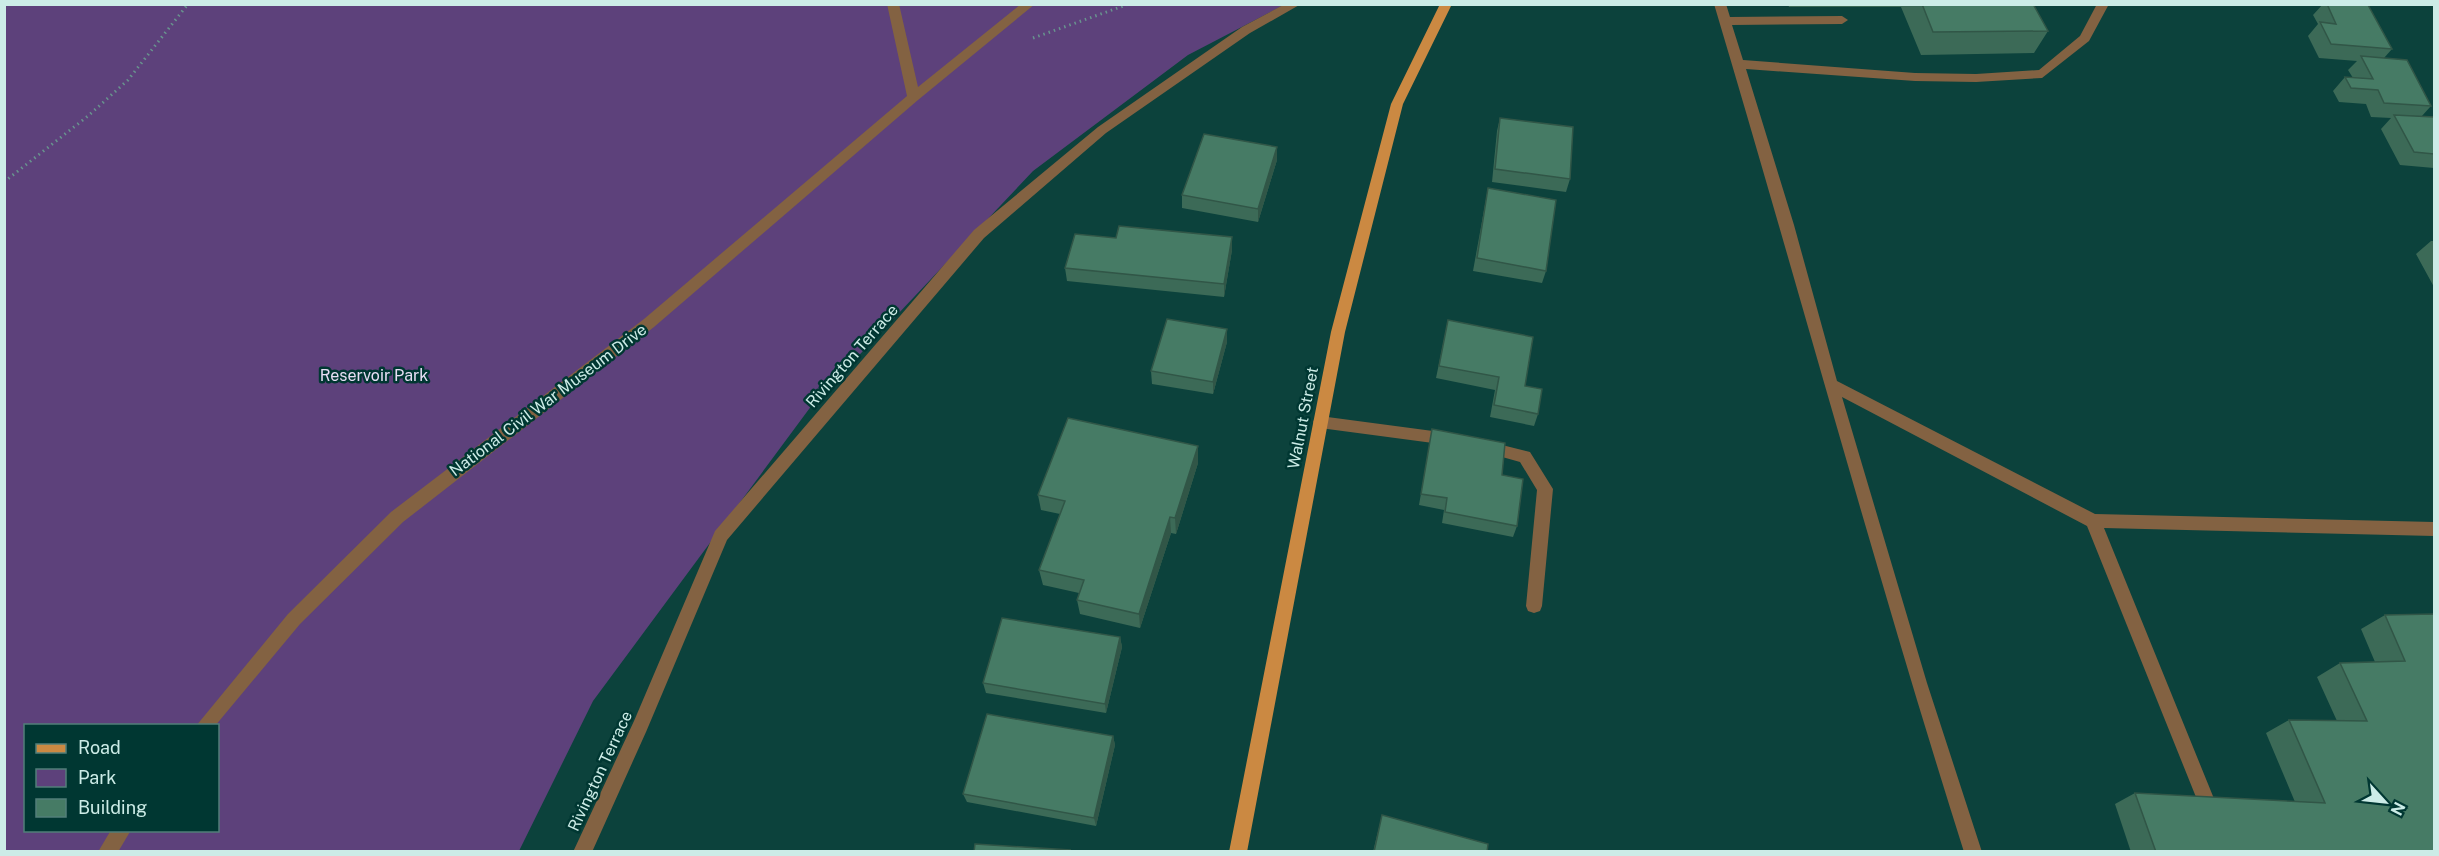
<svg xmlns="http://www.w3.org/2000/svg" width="2439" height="856" font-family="'Public Sans',sans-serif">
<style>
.green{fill:#5d417b;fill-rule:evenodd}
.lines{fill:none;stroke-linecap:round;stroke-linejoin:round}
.path{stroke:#68938e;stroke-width:3;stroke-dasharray:1.5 4;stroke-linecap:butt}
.service{fill:#836242;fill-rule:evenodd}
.primary{fill:#cb8942;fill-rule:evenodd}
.wall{fill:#3c6a57}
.shaded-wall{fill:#315647}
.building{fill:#467b65;stroke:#315647;stroke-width:1.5}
.labels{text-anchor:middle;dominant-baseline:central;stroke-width:5;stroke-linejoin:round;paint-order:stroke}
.street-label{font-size:16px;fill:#ccece7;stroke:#003732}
.park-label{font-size:16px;fill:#e8def5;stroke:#003732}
</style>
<rect width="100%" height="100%" fill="#0c423c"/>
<path class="green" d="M5,5H1284L1188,55L1033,171L812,405L593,701L519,851L5,852ZM26,726H218V830H26Z"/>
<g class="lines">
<path class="path" d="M1033,38L1129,4
M4,182L88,116L128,80L188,4"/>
<path class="service" d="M887,4H899L918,87L1021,4H1035L918,100L654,327L403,522L300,624L215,726H196L288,614L391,512L644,319L907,96Z
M1285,4H1301L1250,33L1106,133L984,238L727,540L646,732L592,852H573L634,721L715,531L974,230L1098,127L1242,27Z
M1714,4H1726L1730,17L1842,16L1848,20L1842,24L1732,25L1743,60L1915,73L1976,74L2039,70L2080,36L2097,4H2109L2089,41L2042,78L1976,82L1915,81L1746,69L1794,225L1837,381L2095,514L2434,522V536L2104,528L2219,811L2216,817L2210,820L2204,817L2087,526L1842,397L1927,683L1982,852H1964C1875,571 1798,285 1714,4Z
M1320,416L1448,433L1453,435L1456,439L1453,443L1448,445L1320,428L1315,426L1313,422L1315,418Z
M1486,441L1530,452L1553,489L1542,606L1540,611L1534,613L1528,611L1526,606L1537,490L1520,462L1481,451L1478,447L1481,443Z
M111,830H131L118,852H98Z"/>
<path class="primary" d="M1440,4H1452L1403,104L1345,332L1247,852H1229L1331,332L1391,104Z"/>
</g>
<path class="wall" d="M1788,4H2033L2048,31L2034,53L1921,55L1901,7H1789Z
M2323,4H2362L2392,49L2384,58L2431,106L2421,117H2434V168L2400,165L2381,129L2391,118L2371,117L2366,104L2339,102L2333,91L2345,77L2353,78L2348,70L2357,61L2319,58L2308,36L2318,24L2313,15Z
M1500,118L1570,179L1566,192L1492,182L1497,131Z
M1277,160L1258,222L1182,208V195Z
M1488,188L1546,271L1542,283L1473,271Z
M2431,241H2434V287L2416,254Z
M1232,250L1224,297L1067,281L1065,268Z
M1448,320L1525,386L1538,414L1534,426L1490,417L1495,390L1436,378Z
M1227,329V342L1213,394L1152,384L1151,371Z
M1432,429L1502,475L1517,526L1513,537L1442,523L1444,510L1419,505Z
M1198,463L1176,534L1171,533L1140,628L1080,614L1077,600L1079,593L1043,585L1039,570L1060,514L1041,510L1038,495Z
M2434,614V852H2131L2115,804L2135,793L2295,802L2266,733L2289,720L2337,721L2317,677L2340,663L2375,662L2361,629L2385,615Z
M1120,637L1122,647L1106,713L986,693L983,683Z
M1113,736L1115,745L1096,826L967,802L963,794Z
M1382,815L1487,852H1373Z"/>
<path class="shaded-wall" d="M1277,147V160L1258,222V209Z
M1232,237V250L1224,297V284Z
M1227,329V342L1213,394V382Z
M1198,446V463L1176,534L1175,518Z
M1170,517L1171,533L1140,628L1139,614Z
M1120,637L1122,647L1106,713L1105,704Z
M1113,736L1115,745L1096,826L1094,818Z"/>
<path class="building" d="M1922,4H2033L2048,31L1933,32Z
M2327,4L2368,5L2392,49L2331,44L2320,22L2336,24Z
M2361,56L2407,60L2431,106L2384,103L2378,90L2351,88L2345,77L2373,79Z
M2394,115L2434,117V154L2414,152Z
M1500,118L1573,127L1570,179L1495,169Z
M1204,134L1277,147L1258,209L1182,195Z
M1488,188L1556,200L1546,271L1477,258Z
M1119,226L1232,237L1224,284L1065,268L1075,234L1116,238Z
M1167,319L1227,329L1213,382L1151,371Z
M1448,320L1533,337L1525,386L1542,389L1538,414L1494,405L1499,377L1439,366Z
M1068,418L1198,446L1175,518L1170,517L1139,614L1077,600L1084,580L1039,570L1065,501L1038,495Z
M1432,429L1505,443L1502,475L1523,479L1517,526L1445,512L1447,498L1421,494Z
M2434,614V852H2156L2135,793L2325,803L2289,720L2367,721L2340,663L2405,661L2385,615Z
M1002,618L1120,637L1105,704L983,683Z
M987,714L1113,736L1094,818L963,794Z
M1382,815L1488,844L1487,852H1374Z
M975,844L1070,850L1069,852H974Z"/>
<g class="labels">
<g class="street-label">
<text transform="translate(852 356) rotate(-49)">Rivington Terrace</text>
<text transform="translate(548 400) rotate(-37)">National Civil War Museum Drive</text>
<text transform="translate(1303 418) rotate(-79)">Walnut Street</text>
<text transform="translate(600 771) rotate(-65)">Rivington Terrace</text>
</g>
<g class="park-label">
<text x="374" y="375">Reservoir Park</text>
</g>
</g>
<rect width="2439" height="856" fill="none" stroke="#ccece7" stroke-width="12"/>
<rect x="24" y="724" width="195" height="108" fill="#003732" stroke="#527f7a" stroke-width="1.5"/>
<rect x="36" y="744" width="30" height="9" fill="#cb8942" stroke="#527f7a" stroke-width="1.5"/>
<text x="78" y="754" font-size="18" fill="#ccece7">Road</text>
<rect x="36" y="769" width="30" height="18" fill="#5d417b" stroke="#527f7a" stroke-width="1.5"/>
<text x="78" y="784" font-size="18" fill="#ccece7">Park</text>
<rect x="36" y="799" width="30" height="18" fill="#467b65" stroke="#527f7a" stroke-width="1.5"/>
<text x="78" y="814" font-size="18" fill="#ccece7">Building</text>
<g transform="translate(2385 802) rotate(117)" stroke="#003732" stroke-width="4.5" paint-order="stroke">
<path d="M0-4.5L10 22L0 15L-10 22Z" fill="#ccece7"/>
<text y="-9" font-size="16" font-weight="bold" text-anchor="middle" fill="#ccece7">N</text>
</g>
</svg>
